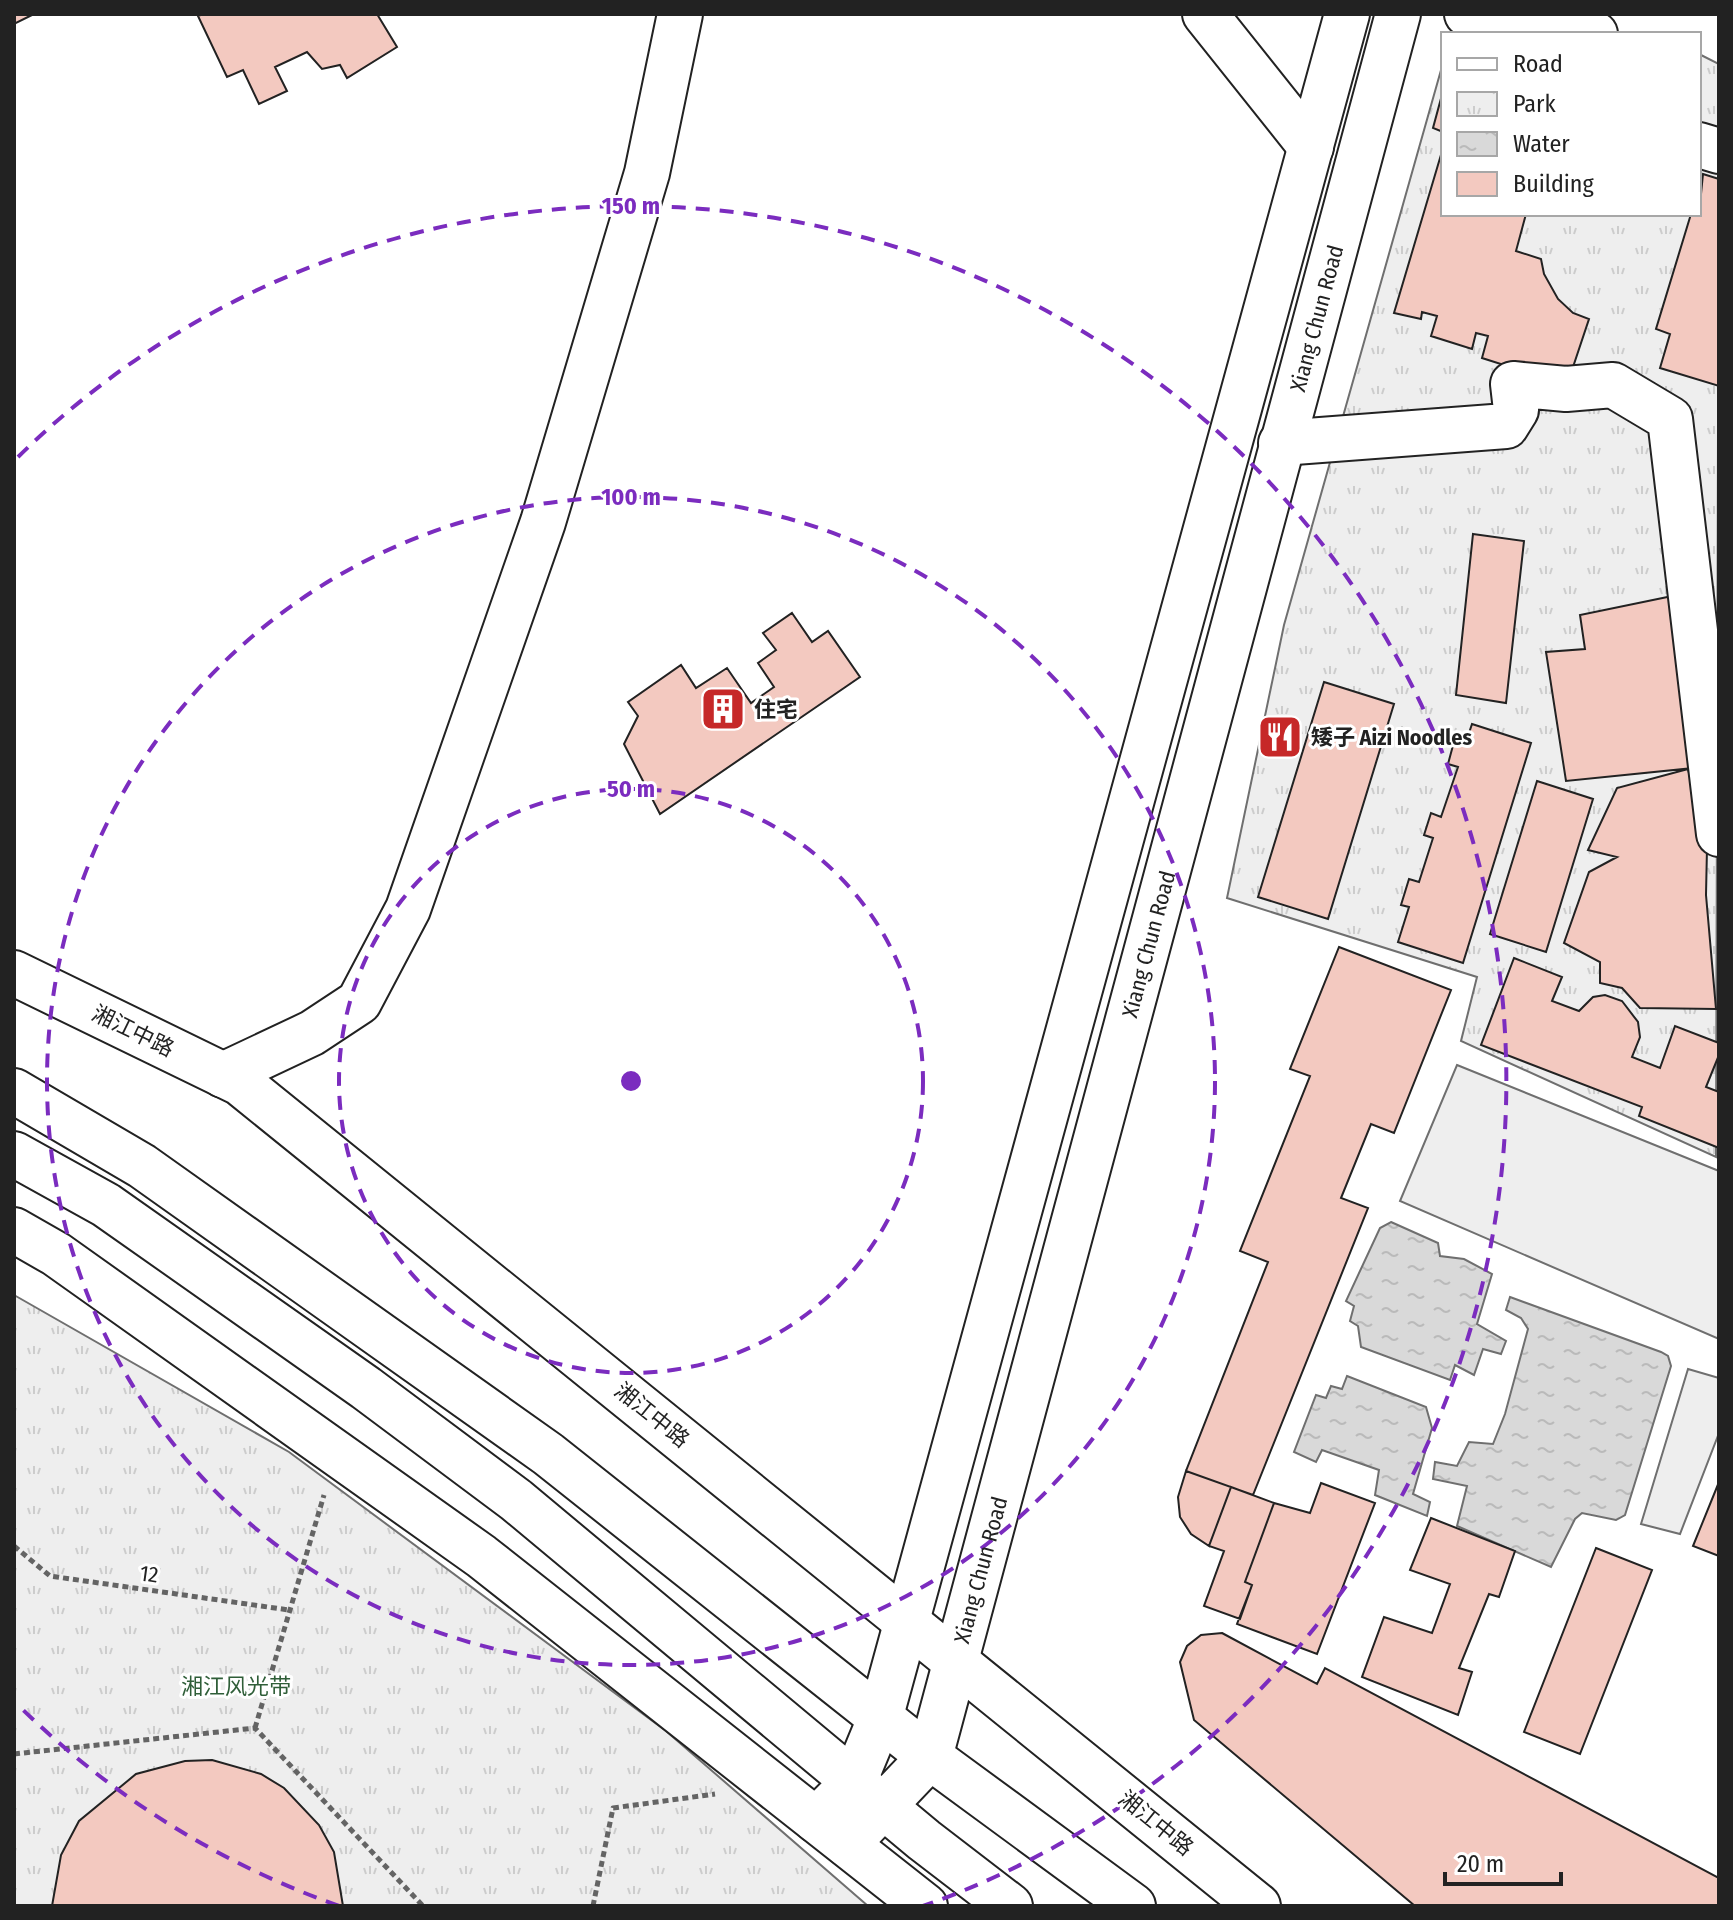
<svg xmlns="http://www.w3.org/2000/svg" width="1733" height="1920" font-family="'Fira Sans Condensed','Noto Sans SC',sans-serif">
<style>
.green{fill:#eee;stroke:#6f6f6f;stroke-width:2}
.park{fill:url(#park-tufts);stroke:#6f6f6f;stroke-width:2}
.water{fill:url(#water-ripples);stroke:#6f6f6f;stroke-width:2}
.building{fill:#f3c9c0;stroke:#222;stroke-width:2}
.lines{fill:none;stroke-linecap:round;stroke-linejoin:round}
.minor-casing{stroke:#222;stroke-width:48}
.major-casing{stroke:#222;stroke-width:48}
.path{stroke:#646464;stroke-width:5;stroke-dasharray:6 4;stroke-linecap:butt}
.minor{stroke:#fff;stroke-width:44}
.major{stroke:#fff;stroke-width:44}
.ring{fill:none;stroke:#7b2cbf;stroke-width:4;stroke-dasharray:14 10}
.labels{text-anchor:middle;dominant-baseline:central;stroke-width:6;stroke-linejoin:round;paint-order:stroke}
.street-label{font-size:22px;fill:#222;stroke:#fff}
.poi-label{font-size:22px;font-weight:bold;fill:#222;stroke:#fff;text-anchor:start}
.park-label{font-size:22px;fill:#2f5e38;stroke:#fff}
.centre{fill:#7b2cbf;stroke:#fff;stroke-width:4}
.ring-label{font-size:24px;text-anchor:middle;font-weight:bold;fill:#7b2cbf;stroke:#fff;stroke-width:6;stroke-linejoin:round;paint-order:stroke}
</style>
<defs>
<pattern id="park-tufts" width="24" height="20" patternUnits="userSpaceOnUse" patternTransform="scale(2)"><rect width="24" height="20" fill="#eee"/><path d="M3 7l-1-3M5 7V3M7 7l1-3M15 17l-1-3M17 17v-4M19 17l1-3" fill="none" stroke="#ccc"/></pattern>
<pattern id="water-ripples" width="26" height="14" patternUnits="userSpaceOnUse" patternTransform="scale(2)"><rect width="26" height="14" fill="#d9d9d9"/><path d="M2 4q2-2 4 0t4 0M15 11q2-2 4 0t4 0" fill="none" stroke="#bababa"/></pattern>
</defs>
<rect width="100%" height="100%" fill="#fff"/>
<path class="green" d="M1457,1065L1719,1171V1339L1400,1201Z
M1688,1369L1719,1378V1433L1680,1534L1641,1524Z"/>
<path class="park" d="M1699,54L1719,64L1716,1157L1461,1041L1477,977L1227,898L1284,625L1443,63V214H1699Z
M14,1295L289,1452L666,1731L868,1906H14Z"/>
<path class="water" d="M1391,1222L1438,1243L1440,1256L1464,1259L1492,1274L1477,1324L1506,1341L1501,1354L1483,1349L1474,1375L1455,1365L1450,1380L1361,1347L1358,1326L1350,1321L1354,1306L1346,1301L1380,1228Z
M1510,1297L1661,1352L1668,1356L1671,1366L1625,1515L1616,1520L1582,1513L1575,1519L1551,1567L1457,1526L1467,1486L1433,1479L1435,1462L1457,1466L1469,1442L1493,1444L1505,1414L1528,1329L1521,1318L1506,1310Z
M1347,1376L1426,1407L1432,1428L1413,1494L1430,1502L1427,1516L1375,1495L1379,1470L1322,1450L1316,1462L1294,1452L1316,1395L1326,1398L1331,1386L1342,1389Z"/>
<path class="building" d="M14,14H34L14,24Z
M203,14H377L397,47L347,78L340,65L322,69L307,52L275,67L287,91L259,104L243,70L227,77L198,16Z
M1443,91V132L1433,128Z
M1443,148V214H1526L1516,251L1541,259L1544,274L1558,299L1573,313L1589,319L1567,385L1482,358L1488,336L1476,333L1472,349L1431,336L1437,316L1422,312L1421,319L1394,313Z
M1703,174L1719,179V386L1660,368L1670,334L1656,329L1691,214H1699Z
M1473,534L1524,541L1506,703L1456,695Z
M1682,594L1693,768L1566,781L1546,652L1585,649L1580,615Z
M792,613L812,642L828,631L860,677L660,814L624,744L638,716L628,702L681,665L696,688L727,668L751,703L774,687L758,663L776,650L763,633Z
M1324,682L1394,704L1328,919L1258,897Z
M1472,724L1531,743L1463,963L1398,942L1409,907L1401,905L1409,879L1419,882L1433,838L1424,835L1431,813L1441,817L1458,767L1448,764L1455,738L1466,742Z
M1688,769L1707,848L1706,895L1716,1009L1640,1008L1622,988L1600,983V962L1564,943L1589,872L1617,857L1588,850L1617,788Z
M1537,781L1593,799L1546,952L1490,934Z
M1339,947L1451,990L1394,1133L1371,1124L1341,1198L1368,1208L1253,1495L1186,1471L1268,1262L1240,1251L1310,1076L1290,1069Z
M1514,958L1562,977L1552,1001L1579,1011L1593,997L1605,995L1622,1001L1638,1022L1640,1037L1632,1057L1660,1068L1675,1026L1719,1043V1055L1706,1087L1719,1092V1148L1639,1116L1642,1107L1481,1045Z
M1186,1471L1231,1487L1209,1546L1191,1534L1180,1517L1178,1497Z
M1719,1482V1556L1693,1546Z
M1321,1483L1375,1503L1317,1654L1237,1624L1252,1585L1245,1582L1274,1503L1310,1513Z
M1231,1487L1274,1503L1245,1582L1252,1585L1240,1619L1204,1606L1224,1551L1209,1546Z
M1431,1518L1515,1551L1499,1597L1489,1594L1459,1668L1472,1672L1458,1715L1362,1677L1384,1617L1432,1633L1450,1584L1410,1570Z
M1596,1548L1652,1570L1580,1754L1524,1732Z
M1222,1633L1317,1684L1325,1668L1719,1878V1906H1415L1194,1720L1180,1662L1187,1646L1201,1635Z
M212,1760L261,1774L284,1788L319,1825L334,1852L343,1906H52L61,1855L79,1821L136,1774L185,1761Z"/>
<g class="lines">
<g class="minor-casing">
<g id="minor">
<path d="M1205,14L1311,147"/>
<path d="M1467,14L1595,34"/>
<path d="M1699,145L1719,151"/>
<path d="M1281,443L1506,426L1516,410L1513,384L1566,389L1613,385L1670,419L1719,834"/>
<path d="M14,973L240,1083L1258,1906"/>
<path d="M223,1075L312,1033L359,1002L408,909L543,522L647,173L680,14"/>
<path d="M14,1230L56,1254L481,1556L925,1906"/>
<path d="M816,1820L854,1782L880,1719L1347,14"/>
<path id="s1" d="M847,1844L930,1757L1398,14"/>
</g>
</g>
<g class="major-casing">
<path id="major" d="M14,1091L142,1166L548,1454L930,1757L1133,1906
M14,1154L106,1205L366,1388L516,1500L924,1840L1010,1906"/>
</g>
<path class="path" d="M14,1546L50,1576L289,1610
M255,1728L324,1495
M14,1754L255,1728L423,1906
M593,1906L613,1808L715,1794"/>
<use href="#minor" class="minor"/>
<use href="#major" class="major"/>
</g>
<g class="ring">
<circle cx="631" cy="1081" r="292"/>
<circle cx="631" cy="1081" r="584"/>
<path d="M339 1906A875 875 0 0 1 18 1705M18 457A875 875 0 1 1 923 1906"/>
</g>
<defs>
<g id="building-square" transform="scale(2.3)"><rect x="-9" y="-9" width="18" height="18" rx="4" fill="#c62828" stroke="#fff"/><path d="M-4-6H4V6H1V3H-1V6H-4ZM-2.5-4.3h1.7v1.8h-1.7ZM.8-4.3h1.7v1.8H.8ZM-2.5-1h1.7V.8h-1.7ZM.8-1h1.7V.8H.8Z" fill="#fff"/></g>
<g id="restaurant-square" transform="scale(2.3)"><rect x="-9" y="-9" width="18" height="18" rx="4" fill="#c62828" stroke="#fff"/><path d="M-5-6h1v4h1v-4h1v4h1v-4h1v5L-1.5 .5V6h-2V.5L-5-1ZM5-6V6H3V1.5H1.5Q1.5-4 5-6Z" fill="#fff"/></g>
</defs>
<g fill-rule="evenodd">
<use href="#building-square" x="723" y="709"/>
<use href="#restaurant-square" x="1280" y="737"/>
</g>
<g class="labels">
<g class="street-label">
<text stroke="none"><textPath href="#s1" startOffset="1610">Xiang Chun Road</textPath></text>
<text stroke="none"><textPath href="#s1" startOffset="962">Xiang Chun Road</textPath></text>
<text transform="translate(133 1031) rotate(26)">湘江中路</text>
<text transform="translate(652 1415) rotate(39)">湘江中路</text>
<text stroke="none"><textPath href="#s1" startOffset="314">Xiang Chun Road</textPath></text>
<text transform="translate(149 1574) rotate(8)">12</text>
<text transform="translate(1156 1823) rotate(39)">湘江中路</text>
</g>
<g class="poi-label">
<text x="754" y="709">住宅</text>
<text x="1311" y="737">矮子 Aizi Noodles</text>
</g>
<g class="park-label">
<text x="236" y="1686">湘江风光带</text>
</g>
</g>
<circle cx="631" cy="1081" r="12" class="centre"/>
<g class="ring-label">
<text x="631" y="214">150 m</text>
<text x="631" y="505">100 m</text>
<text x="631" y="797">50 m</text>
</g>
<rect width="1733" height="1920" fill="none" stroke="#222222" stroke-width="32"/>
<rect x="1441" y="32" width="260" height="184" fill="#ffffff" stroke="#a7a7a7" stroke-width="2"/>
<rect x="1457" y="58" width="40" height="12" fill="#ffffff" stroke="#a7a7a7" stroke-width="2"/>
<text x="1513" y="72" font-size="24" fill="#222222">Road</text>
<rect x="1457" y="92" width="40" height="24" fill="url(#park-tufts)" stroke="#a7a7a7" stroke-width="2"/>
<text x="1513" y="112" font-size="24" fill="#222222">Park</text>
<rect x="1457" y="132" width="40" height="24" fill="url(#water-ripples)" stroke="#a7a7a7" stroke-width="2"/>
<text x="1513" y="152" font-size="24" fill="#222222">Water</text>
<rect x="1457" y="172" width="40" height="24" fill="#f3c9c0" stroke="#a7a7a7" stroke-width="2"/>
<text x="1513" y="192" font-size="24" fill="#222222">Building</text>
<path d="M1445 1872v12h116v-12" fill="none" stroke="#222222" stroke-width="4"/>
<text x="1457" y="1872" font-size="24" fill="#222222" stroke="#ffffff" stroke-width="6" paint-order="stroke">20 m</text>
</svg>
